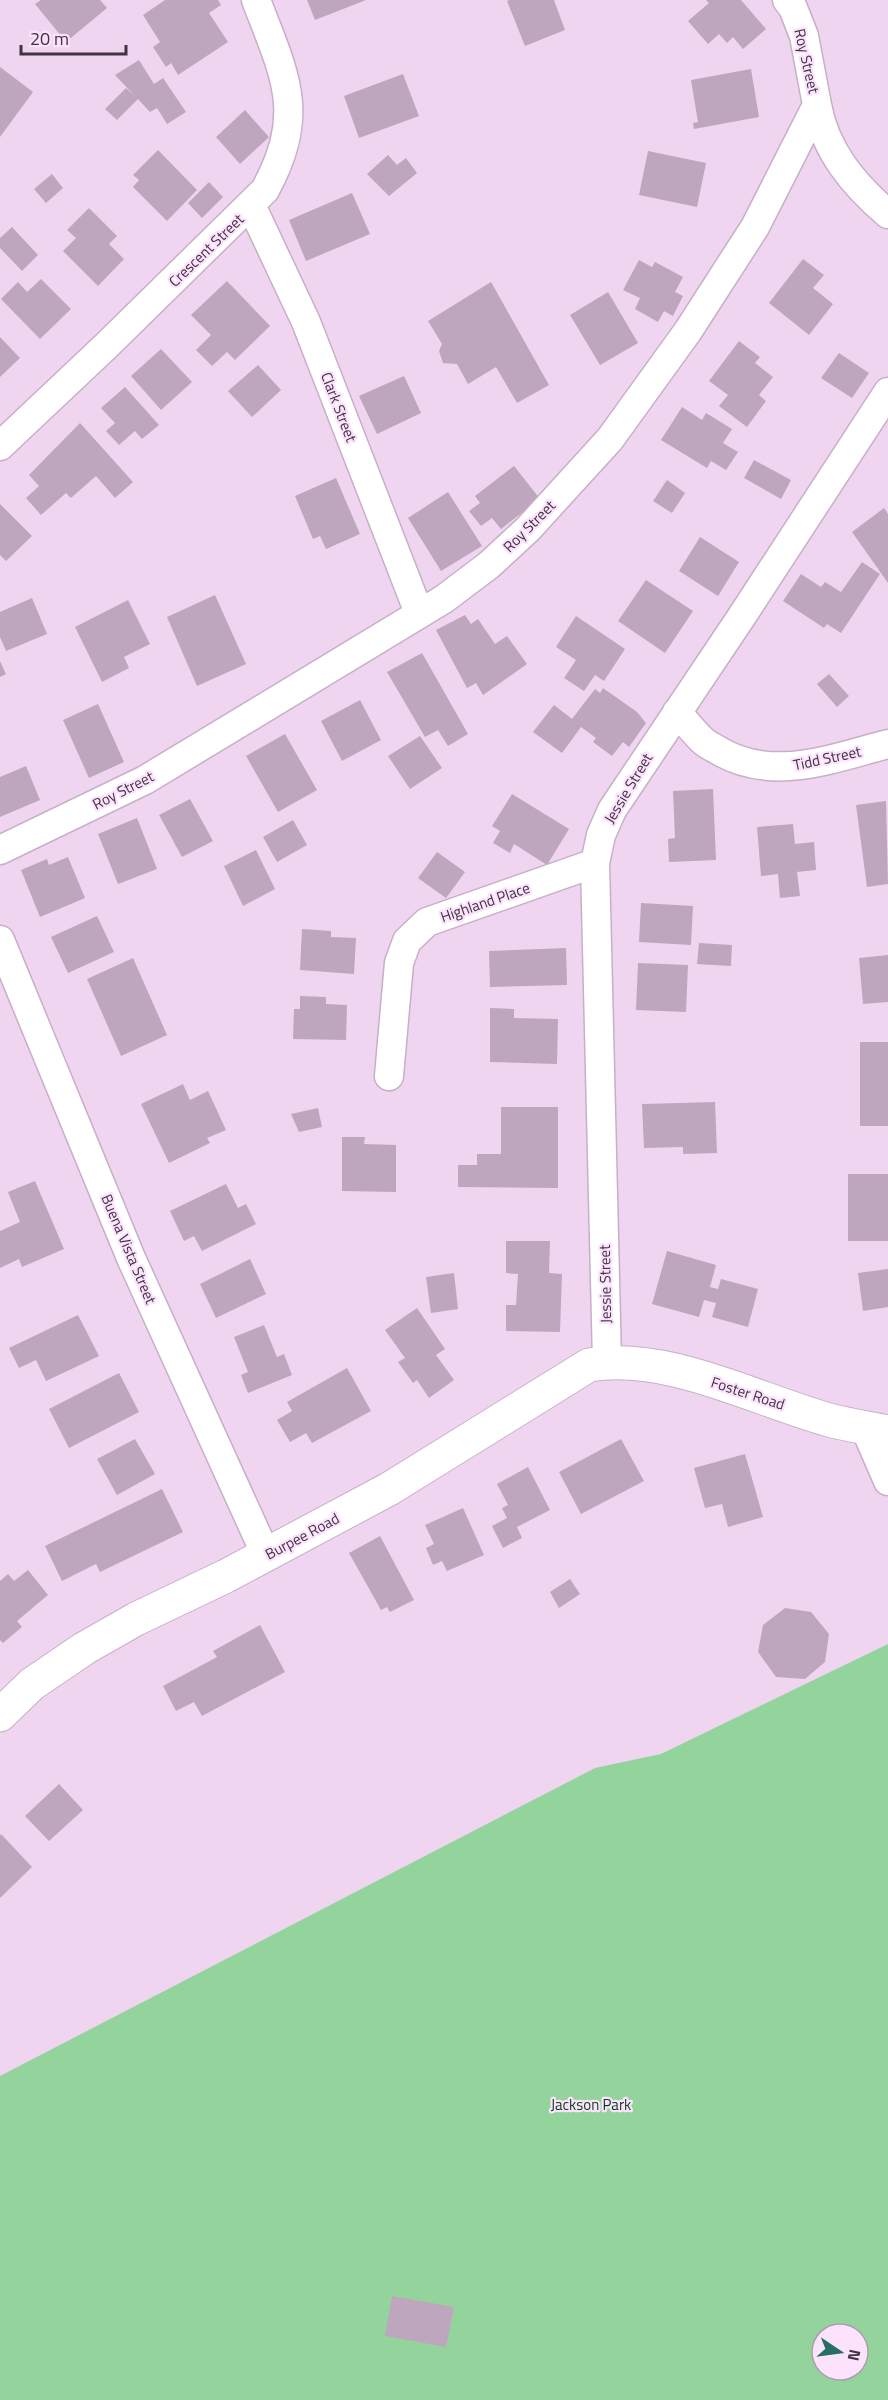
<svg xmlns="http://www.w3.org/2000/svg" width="888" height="2400" font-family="'Titillium Web',sans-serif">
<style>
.green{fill:#93d49d;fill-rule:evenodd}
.building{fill:#bfa6bf}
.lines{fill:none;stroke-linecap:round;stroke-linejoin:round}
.street-casing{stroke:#c8afc8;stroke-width:31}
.secondary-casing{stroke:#c8afc8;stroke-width:35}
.street{stroke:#fff;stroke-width:28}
.secondary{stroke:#fff;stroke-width:33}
.labels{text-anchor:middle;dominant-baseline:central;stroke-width:4.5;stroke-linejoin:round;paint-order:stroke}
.street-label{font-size:15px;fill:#3f343f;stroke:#fce2fd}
.park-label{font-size:15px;fill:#083f18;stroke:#fce2fd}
</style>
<rect width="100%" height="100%" fill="#efd5f0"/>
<path class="green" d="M888,1644V2400H0V2076L595,1768L661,1754ZM822,2334H858V2370H822Z"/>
<path class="building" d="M41,0H100L107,8L66,42L35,4Z
M165,0H218L221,5L209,13L228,42L178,75L171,63L166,67L153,47L160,42L143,15Z
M307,0H366L315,20Z
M509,0H554L565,30L525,46L507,1Z
M706,0H741L766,29L743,49L733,37L727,43L719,34L708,44L688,21L709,3Z
M139,60L154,84L163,78L186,112L167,124L157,108L150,112L138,99L117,120L105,109L126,88L134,95L115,75Z
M0,67L33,92L0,137Z
M751,69L759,117L694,129L693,123L698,122L691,80Z
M403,74L419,116L359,138L344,96Z
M245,110L269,137L240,164L216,137Z
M158,150L197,190L167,221L133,187L139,180L133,175Z
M648,151L706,163L697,207L639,195Z
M388,155L397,165L406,158L417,173L389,196L367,174Z
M52,174L63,188L46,203L34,189Z
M209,182L223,197L202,218L188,203Z
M352,193L370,234L306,261L289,220Z
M89,208L117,236L109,244L124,259L98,286L63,251L76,238L67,230Z
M12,227L38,255L22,271L0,248V238Z
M803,259L824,275L813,288L833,304L809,335L769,303Z
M639,260L652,267L655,262L683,277L675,292L683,296L673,316L664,311L658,322L635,309L640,298L623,290Z
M41,279L71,309L40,339L1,299L18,282L27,292Z
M227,281L270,326L235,360L227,352L212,366L196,350L211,335L191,315Z
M491,282L549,385L517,403L496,367L468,384L457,364L443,363L439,351L442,344L428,321Z
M608,292L638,343L600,365L570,315Z
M0,337L20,358L0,377Z
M739,341L760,357L755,363L773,377L759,395L766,401L747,427L719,406L728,395L709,381Z
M161,349L192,382L161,410L131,376Z
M839,353L869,373L852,398L821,378Z
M258,365L281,390L252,417L228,391Z
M404,376L421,413L377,434L359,396Z
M125,387L159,425L142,439L135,431L119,445L106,431L115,423L101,408Z
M682,407L702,420L706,413L732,429L723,443L738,452L726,470L711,461L707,468L661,440Z
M80,423L133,482L115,498L96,476L71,498L66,493L41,515L26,498L39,486L29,475Z
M754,460L791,480L781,499L744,478Z
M514,466L540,499L501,529L492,518L481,526L469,511L480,503L475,496Z
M336,478L360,534L326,549L320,536L313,539L295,496Z
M667,480L685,493L672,513L653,501Z
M448,492L482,546L441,571L408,518Z
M0,504L32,536L6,561L0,555Z
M884,508L888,514V583L852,532Z
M700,537L739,562L718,596L679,571Z
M862,562L880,574L841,633L827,624L824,628L783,601L801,574L821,587L825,582L841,592Z
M646,580L693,611L665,653L618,621Z
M215,595L246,664L197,686L167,617Z
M32,598L47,634L6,651L0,637V612Z
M128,600L150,644L124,657L129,668L102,682L75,627Z
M465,615L471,624L478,619L495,644L507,636L527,664L483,695L476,683L467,688L436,630Z
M576,616L625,649L604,681L595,675L584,691L564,678L576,660L556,647Z
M422,653L468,734L448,746L438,730L425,737L387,672Z
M0,661L6,674L0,677Z
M829,674L849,696L837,707L817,684Z
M603,688L637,712L646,723L629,747L623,742L612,756L593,742L596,738L581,727L562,753L533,732L554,705L572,719L595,689L600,693Z
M360,700L381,740L342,761L321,721Z
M98,704L124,762L89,778L63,720Z
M285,734L317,790L278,812L246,756Z
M420,736L442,768L410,789L388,756Z
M26,766L40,800L0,817V777Z
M713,789L716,860L669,862L668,839L675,838L673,791Z
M512,794L569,829L547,865L514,844L510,853L493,843L500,831L492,826Z
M190,799L213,841L182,857L159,815Z
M886,801L888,884L867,887L856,805Z
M137,818L157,869L118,884L98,834Z
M293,820L307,845L277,862L263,837Z
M793,824L795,844L814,842L816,870L797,872L800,896L780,898L778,874L761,876L757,827Z
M256,850L275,889L243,906L224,866Z
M437,852L465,872L446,898L418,878Z
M68,857L85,898L40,917L21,870L47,859L49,865Z
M641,903L693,906L691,945L639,942Z
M97,916L114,952L68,973L51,937Z
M302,929L331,931V937L356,938L354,974L300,970Z
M699,943L732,945L731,966L697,964Z
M566,948L567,985L490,987L489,951Z
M888,955V1002L863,1004L859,958Z
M133,958L167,1035L121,1056L87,979Z
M638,963L688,965L686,1012L636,1010Z
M300,996L326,997V1004L347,1005L346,1040L293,1039L294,1009H300Z
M490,1008L514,1009V1018L558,1019L557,1064L490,1062Z
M860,1042H888V1126H860Z
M183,1084L190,1100L208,1091L226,1130L207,1138L210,1143L169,1163L141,1104Z
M715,1102L717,1153L683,1154V1147L644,1148L642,1104Z
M501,1107H558V1188L458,1187V1165H477V1154H501Z
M318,1108L322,1127L299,1132L291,1114Z
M342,1137H365L364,1144L396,1145V1192L342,1191Z
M848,1174H888V1241H848Z
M35,1181L64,1249L22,1267L19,1259L0,1268V1231L20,1222L8,1192Z
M226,1184L238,1208L246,1204L256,1224L202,1251L194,1236L184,1241L170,1211Z
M506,1241H550L549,1273L562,1274L560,1332L506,1331V1305H516L518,1274L506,1273Z
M667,1251L716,1265L710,1287L718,1289L721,1279L758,1289L748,1327L712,1317L716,1303L704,1300L699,1317L652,1304Z
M250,1259L266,1294L216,1318L200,1284Z
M888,1269V1307L863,1311L858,1273Z
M454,1273L458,1309L431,1313L426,1277Z
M417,1308L445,1349L436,1355L454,1380L429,1398L417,1380L413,1383L398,1362L405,1358L385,1330Z
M78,1315L99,1356L46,1381L36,1360L19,1368L9,1348Z
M264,1325L277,1357L284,1354L292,1375L248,1393L241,1375L248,1372L234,1337Z
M347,1368L371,1411L312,1443L306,1433L290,1442L277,1420L292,1411L287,1402Z
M119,1373L139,1412L69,1448L49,1409Z
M135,1439L155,1474L117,1495L97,1459Z
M621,1439L644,1481L581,1514L559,1472Z
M745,1454L763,1517L728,1527L722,1504L705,1508L694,1468Z
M528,1467L550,1510L517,1527L522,1538L503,1548L492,1526L507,1518L502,1508L508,1505L497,1484Z
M162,1489L183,1532L100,1572L96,1564L62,1581L45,1546Z
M463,1508L484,1555L447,1571L442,1561L433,1565L426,1548L434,1544L425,1525Z
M380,1536L414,1600L390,1612L387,1607L381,1610L349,1553Z
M28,1570L48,1595L17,1621L22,1627L3,1643L0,1640V1581L8,1574L14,1581Z
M570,1579L580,1594L559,1608L550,1592Z
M785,1608L811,1612L829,1634L825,1662L805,1679L776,1677L758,1652L763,1625Z
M260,1625L285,1672L202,1716L194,1702L176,1711L163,1686L217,1657L213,1651Z
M59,1784L83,1810L49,1841L25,1816Z
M1,1834L32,1867L0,1898V1836Z
M392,2296L454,2307L446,2347L385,2336Z"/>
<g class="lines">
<g class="street-casing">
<path id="street" d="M817,105C825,151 854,185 888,214
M251,205L306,322L419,613
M0,446L106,346L265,190C307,113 285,76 256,0
M677,712C685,721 693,731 702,740C707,745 715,748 721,752C775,782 833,758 888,744
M0,850L145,780L444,599L489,565L528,529L610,439L688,331L755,227L817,105L804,36L793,8L787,0
M0,940L131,1258L266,1555
M389,1076L399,963L407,941L427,922L595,863
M607,1362L595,863L601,835L612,810L742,616L888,392
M865,1428L888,1481"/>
</g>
<g class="secondary-casing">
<path id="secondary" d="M0,1715L32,1684L85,1648L136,1619L226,1576L389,1489L589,1365C668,1352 754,1399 829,1420C848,1425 868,1428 888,1432"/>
</g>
<use href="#street" class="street"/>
<use href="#secondary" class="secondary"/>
</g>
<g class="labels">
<g class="street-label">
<text transform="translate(807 61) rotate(77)">Roy Street</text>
<text transform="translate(206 250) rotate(-44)">Crescent Street</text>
<text transform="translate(339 407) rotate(69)">Clark Street</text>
<text transform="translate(529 526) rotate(-45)">Roy Street</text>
<text transform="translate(827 758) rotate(-12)">Tidd Street</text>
<text transform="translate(628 788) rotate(-59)">Jessie Street</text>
<text transform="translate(123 790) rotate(-27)">Roy Street</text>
<text transform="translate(485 902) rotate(-19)">Highland Place</text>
<text transform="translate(129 1249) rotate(67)">Buena Vista Street</text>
<text transform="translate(605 1284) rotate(-91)">Jessie Street</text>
<text transform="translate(748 1393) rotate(18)">Foster Road</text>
<text transform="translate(302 1536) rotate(-28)">Burpee Road</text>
</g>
<g class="park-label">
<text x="591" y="2104">Jackson Park</text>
</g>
</g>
<g transform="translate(840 2352) rotate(103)"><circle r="28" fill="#fce2fd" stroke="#b09cb1" stroke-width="1.5"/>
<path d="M0-4.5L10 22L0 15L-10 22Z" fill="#276e65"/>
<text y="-9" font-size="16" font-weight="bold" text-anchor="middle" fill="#3f343f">N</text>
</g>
<path d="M21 45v9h105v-9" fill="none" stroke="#3f343f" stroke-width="3"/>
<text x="30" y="45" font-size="18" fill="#3f343f" stroke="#fce2fd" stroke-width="4.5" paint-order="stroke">20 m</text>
</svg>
